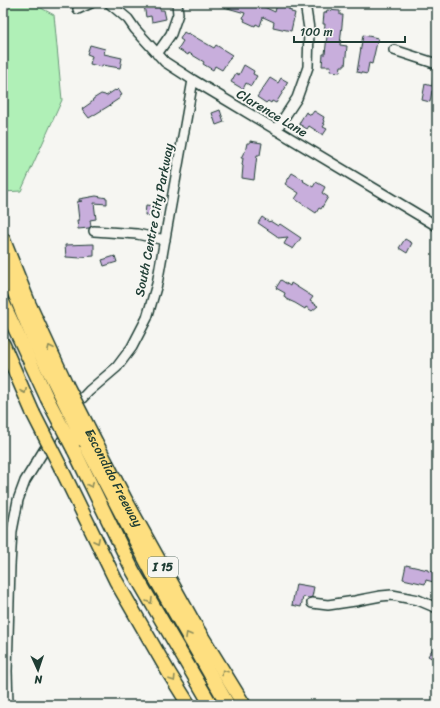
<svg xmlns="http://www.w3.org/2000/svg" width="440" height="708" font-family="Sriracha,sans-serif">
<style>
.green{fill:#b0f0b7;stroke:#689676}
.building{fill:#c8aedc;stroke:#1f3d34}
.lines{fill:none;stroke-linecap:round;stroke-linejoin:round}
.minor-casing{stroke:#1f3d34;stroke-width:12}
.highway-casing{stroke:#1f3d34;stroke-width:16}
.minor{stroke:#f6f6f2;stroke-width:9}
.highway{stroke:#fedf80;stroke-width:13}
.highway-bridge-casing{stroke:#1f3d34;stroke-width:16;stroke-linecap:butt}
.highway-bridge{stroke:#fedf80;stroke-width:13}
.oneway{stroke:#8e8e5a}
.labels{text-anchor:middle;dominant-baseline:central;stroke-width:4;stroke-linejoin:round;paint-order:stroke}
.shield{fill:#f6f6f2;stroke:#60746d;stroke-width:1}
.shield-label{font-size:12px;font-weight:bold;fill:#1f3d34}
.street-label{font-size:13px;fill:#1f3d34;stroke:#f6f6f2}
</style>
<rect width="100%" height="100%" fill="#f6f6f2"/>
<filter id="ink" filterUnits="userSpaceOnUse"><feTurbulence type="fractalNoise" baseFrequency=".025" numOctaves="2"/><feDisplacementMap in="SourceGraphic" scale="8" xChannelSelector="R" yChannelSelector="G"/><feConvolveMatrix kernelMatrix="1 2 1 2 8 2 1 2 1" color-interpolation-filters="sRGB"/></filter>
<g filter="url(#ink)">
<path class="green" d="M3,3H32L54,15L62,100L21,191L3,192Z"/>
<path class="building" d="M146,3H159L160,10H164L166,19L152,22L151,16L146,17L144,5H147Z
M217,3H261L260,5L275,12L277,4L288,6V9L291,10V12L295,13L291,31L273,27L274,22L263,17L260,26L256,24L255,26L244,21L245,19L243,18L245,13L217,5Z
M327,10L340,11V15H343L340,45L347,46L345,66H341L340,72L330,71L331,66H322L323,54H325L327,36L324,35L325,24H323L324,13H326Z
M184,32L187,34L188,33L214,48L216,45L232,55L222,70L215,66L213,70L203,64L204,62L189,53L188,55L178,49L183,41L180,39Z
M363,35L378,38L372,64L369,63L367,74L357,72Z
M90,45L105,49L104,54L122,58L120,68L102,65V67L90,64L92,56L87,54Z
M244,65L254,71L253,74L257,76L251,86L246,83L243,89L231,82L236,73L239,75Z
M434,73L437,74V92L432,91L430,102L422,100L425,84L432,86Z
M270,78L278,83L281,78L288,82L285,87H286L276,103L272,101L271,103L268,101L266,103L257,97Z
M118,89L122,95L120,96V98L111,104H112L89,118L82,109L92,102L93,99L101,94L105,95L106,96L115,90L116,91Z
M220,110L224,122L216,125L212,113Z
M314,111L324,117L323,120L324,121L323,123L325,124L323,127L327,129L323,135L309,126L307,129L299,124L301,120L306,112L311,115Z
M250,141L262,143L260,155H257L254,180L242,178L243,166L242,165L243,158H241L244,152H245L247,143H250Z
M292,173L304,180L303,181L313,187L316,182L325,187L322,193L328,197L321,209L319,208L316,213L295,199L299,193L285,184Z
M96,196L107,198V204L94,203L96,219L90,220L91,226L89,228L78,229L77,220H79L77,202L82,201H79V199Z
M146,205L160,207L159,217L145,215Z
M262,217L269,222L270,221L278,226L280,224L301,238L293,249L284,244L288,237L278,238L277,236L258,223Z
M405,239L412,243L407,253L399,248Z
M94,244V256L81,257V258L66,257L65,245Z
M115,256L117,262L104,266L102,260Z
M281,280L290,286L291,283L313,297L310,301L318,306L312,311L306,307L305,309L295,303L286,299L284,296L285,293L276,288Z
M406,565L428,570V571L437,573V583L426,580L425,584L403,579Z
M296,584L314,587L312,597L309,598L303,597L301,607L292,605Z
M437,642V661L428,656Z"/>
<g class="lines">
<g class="minor-casing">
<path id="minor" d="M109,3L128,19L135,29L165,62L193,80L437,226
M78,9L91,3
M394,50L437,64
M157,54L171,34L178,14L177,3
M276,130L297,98L308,67L309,29L305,3
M94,231L137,234L165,240
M73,408L89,391L117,367L132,347L147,318L157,284L193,80
M312,603L328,605L355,601L381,596L392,595L418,600L437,608
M8,705L7,671L10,566L12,531L18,500L25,481L62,421"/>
</g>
<g class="highway-casing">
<g id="highway">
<path d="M3,239L29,304L66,384"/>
<path d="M3,265L35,343L59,391"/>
<path d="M3,303L47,398"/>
<path d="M3,344L33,413"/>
<path id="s1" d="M87,425L126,501L196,627L244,705"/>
<path d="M83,440L155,578L228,705"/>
<path d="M74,450L133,571L211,705"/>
<path d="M61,468L116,581L169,673L189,705"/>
</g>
</g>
<use href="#minor" class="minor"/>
<use href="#highway" class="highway"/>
<g class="highway-bridge-casing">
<path id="highway-bridge" d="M66,384L87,425
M59,391L83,440
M47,398L74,450
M33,413L61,468"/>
</g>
<use href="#highway-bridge" class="highway-bridge"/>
</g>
<defs><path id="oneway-chevron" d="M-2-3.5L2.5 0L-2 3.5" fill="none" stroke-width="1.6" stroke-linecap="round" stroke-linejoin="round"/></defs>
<g class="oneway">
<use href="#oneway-chevron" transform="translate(50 348) rotate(-115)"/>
<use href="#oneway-chevron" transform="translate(24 391) rotate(66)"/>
<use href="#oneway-chevron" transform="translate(91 485) rotate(64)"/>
<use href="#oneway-chevron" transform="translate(97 541) rotate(64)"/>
<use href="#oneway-chevron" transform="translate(150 601) rotate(60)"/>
<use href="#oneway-chevron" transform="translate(188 635) rotate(-120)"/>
<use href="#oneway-chevron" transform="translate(224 672) rotate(-122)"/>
<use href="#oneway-chevron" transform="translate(173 679) rotate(58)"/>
</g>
</g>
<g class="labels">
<rect class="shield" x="148" y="557" width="30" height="20" rx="3"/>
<g class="shield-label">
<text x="163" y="567">I 15</text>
</g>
<g class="street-label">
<text transform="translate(272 113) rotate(31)">Clarence Lane</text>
<text transform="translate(154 220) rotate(-79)">South Centre City Parkway</text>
<text stroke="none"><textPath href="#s1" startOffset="59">Escondido Freeway</textPath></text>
</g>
</g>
<rect width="440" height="708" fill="none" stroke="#f6f6f2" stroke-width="16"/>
<rect x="8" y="8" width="424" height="692" fill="none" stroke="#1f3d34" stroke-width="1.5" filter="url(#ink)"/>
<g transform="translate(38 670) rotate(177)" stroke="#f6f6f2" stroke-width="3" paint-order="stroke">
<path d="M0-3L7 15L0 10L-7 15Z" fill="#1f3d34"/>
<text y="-6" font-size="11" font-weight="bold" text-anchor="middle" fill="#1f3d34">N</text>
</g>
<path d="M294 36v6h111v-6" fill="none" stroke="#1f3d34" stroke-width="2"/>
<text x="300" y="36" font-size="12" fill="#1f3d34" stroke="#f6f6f2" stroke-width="3" paint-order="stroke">100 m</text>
</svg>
